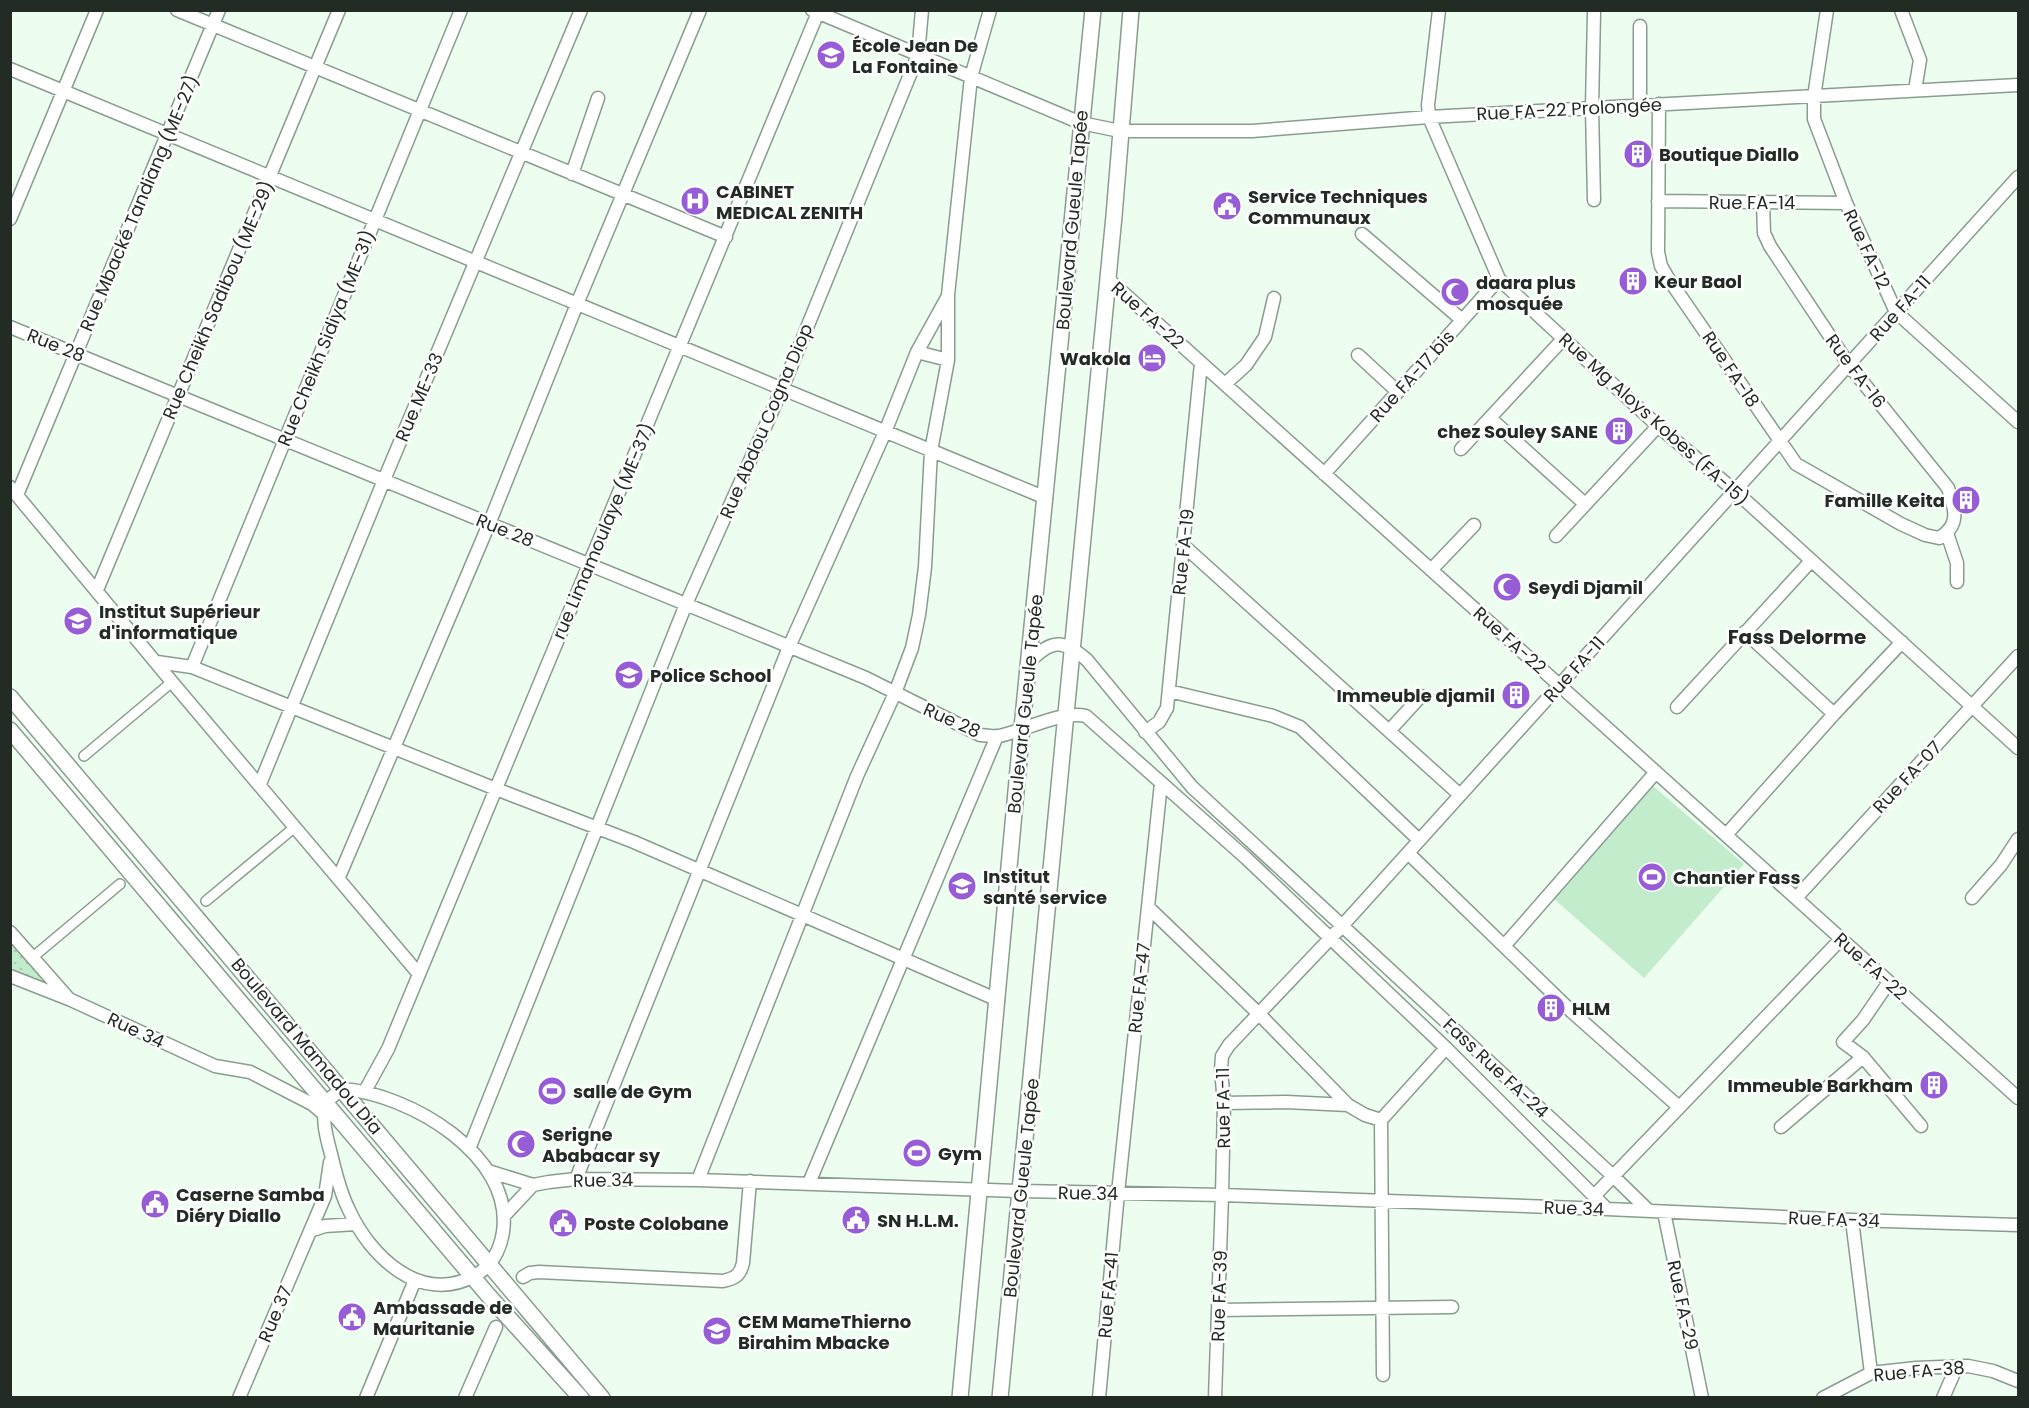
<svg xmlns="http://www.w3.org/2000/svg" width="2029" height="1408" font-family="Poppins,sans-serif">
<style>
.grass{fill:#c3eccd}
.park{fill:url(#park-dots)}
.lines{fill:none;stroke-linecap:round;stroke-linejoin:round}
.pedestrian-casing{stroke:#899d8e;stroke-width:12}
.minor-casing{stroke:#899d8e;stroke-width:15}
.tertiary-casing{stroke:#899d8e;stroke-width:18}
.pedestrian{stroke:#fff;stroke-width:9}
.minor{stroke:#fff;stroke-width:12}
.tertiary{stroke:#fff;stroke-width:15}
.labels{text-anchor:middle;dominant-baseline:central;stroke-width:5;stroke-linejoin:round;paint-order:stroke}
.poi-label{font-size:18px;font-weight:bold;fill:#232b25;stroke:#fff;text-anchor:start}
.street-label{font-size:18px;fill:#232b25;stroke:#fff}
.neighbourhood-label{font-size:20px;font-weight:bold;fill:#232b25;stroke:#fff}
</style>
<defs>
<pattern id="park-dots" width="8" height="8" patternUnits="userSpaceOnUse" patternTransform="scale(1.5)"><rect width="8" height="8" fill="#c3eccd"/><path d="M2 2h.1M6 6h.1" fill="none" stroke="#a7cbb0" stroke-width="1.8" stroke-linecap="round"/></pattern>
</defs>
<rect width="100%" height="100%" fill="#edfef1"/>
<path class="grass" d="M1652,785L1744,864L1644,978L1553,898Z"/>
<path class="park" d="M11,942L47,983L11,969Z"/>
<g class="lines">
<g class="pedestrian-casing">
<path id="pedestrian" d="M84,756L172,682
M206,901L295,827
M33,957L120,884"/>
</g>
<g class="minor-casing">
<path id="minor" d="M177,10L726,237
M812,10L1081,123L1120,131H1252L1429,117L2018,85
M1439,10L1428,105L1429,117L1499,279L1658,426L1735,491L2018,748
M1827,10L1814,97V119L1846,203L1896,312L2018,422
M1901,10L1920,60L1915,90
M10,69L1046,498
M1659,104L1658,252L1661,266L1668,278L1796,464L1901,524L1925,535L1939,538C1961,525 1955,509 1948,488L1849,365L1770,246L1764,233L1763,202
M1640,105V26
M572,174L598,98
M1594,200L1592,108L1594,12
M1658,201L1846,203
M10,219L97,10
M1362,234L1462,320
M1108,279L2018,1098
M10,327L866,678L980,735C986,735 993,737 999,736C1024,731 1062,710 1086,716L1246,858L1446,1048L1607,1209
M917,352L948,360
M1358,355L1398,392
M1225,384L1246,365L1265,337L1274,298
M1490,418L1585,504
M1461,449L1564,338
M1324,474L1499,279
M10,487L172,682L418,973
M17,495L219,10
M1947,533L1957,563V582
M1556,536L1658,426
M1183,545L1460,795
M1431,570L1474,525
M97,590L339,10
M1745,632L1834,714
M157,662L192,667L496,789L634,842L998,1000
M1029,662C1052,639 1063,639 1087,660L1192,787L1613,1176L1649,1211
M192,667L461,10
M1169,691L1273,716L1300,727L1419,840
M1677,707L1811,561
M1389,731L1421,696
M1145,732L1159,722L1167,708L1201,363
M260,784L384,480L581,10
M1726,835L1834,714L1902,642
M1408,853L1572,1012L1679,1107
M339,877L489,524L577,304L700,10
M1796,898L2018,656
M1972,898L2001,865L2018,839
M1148,907L1259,1014L1348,1105L1365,1115L1381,1120
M10,932L69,999
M1504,946L1656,772
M10,976L71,1000L215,1066L250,1072L312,1104L325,1115
M1889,982L1863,1020L1843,1042L1863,1057L1921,1126
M343,1089C409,1094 514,1155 503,1232C500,1251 491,1267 474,1276C420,1305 370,1256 349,1210C341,1194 336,1175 332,1158C328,1142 322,1124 325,1108C327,1099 336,1093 343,1089Z
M365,1091L388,1049L819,10
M1224,1103L1286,1102L1348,1105
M1781,1127L1863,1057
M469,1149L686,604L782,389L918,55L922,10
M488,1171L533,1185
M576,1179L789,647L885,432L917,352L948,296
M698,1180L857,776L895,693L912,648L919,615L925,567L931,451L948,360V295L971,77L990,10
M809,1183L997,736
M1595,1195L1841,939
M1664,1212L1702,1398
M505,1215L533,1185L549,1182L576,1179L698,1180L1021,1191L1222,1195L1607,1209L1852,1220L2018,1225
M1852,1220L1871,1373
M310,1231L325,1226L356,1224
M523,1277L530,1273L539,1272L723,1281C736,1278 740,1275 743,1263L750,1181
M1218,1310L1452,1307
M1383,1375L1381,1120L1446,1048
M239,1398L325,1196L330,1162
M366,1398L415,1280
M465,1398L496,1327
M1099,1398L1118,1193L1161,783
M1215,1398L1222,1195L1224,1103L1221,1070L1222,1056L1229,1045L1342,926L2018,177
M1823,1398L1871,1373L1916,1368L1968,1366L1993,1371L2018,1381
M1943,1398L1957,1366"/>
</g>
<g class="tertiary-casing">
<path id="tertiary" d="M10,697L602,1398
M10,730L488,1295L581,1398
M960,1398L1020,748L1093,10
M1000,1398L1114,216L1131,10"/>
</g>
<use href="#pedestrian" class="pedestrian"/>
<use href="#minor" class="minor"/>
<use href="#tertiary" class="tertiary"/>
</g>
<defs>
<g id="school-disc" transform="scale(1.5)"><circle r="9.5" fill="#965dd6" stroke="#fff"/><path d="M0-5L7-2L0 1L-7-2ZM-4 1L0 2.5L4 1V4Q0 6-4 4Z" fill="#fff"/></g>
<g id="building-disc" transform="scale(1.5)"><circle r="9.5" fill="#965dd6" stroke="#fff"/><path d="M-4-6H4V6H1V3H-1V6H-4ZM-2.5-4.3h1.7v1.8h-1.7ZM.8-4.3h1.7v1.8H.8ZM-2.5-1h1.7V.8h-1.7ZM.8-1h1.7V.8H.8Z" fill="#fff"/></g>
<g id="hospital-disc" transform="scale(1.5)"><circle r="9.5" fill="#965dd6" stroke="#fff"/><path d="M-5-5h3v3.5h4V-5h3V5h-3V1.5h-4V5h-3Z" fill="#fff"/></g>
<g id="civic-disc" transform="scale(1.5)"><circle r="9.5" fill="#965dd6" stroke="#fff"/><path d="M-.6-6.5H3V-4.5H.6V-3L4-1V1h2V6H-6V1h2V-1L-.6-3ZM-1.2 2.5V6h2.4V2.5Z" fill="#fff"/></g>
<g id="mosque-disc" transform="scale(1.5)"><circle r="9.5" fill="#965dd6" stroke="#fff"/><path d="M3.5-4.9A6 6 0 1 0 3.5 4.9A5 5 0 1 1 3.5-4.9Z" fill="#fff"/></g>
<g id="hotel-disc" transform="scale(1.5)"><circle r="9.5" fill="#965dd6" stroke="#fff"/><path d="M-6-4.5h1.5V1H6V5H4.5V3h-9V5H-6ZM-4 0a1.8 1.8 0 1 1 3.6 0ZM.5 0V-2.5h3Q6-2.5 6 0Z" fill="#fff"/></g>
<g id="university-disc" transform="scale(1.5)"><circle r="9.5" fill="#965dd6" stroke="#fff"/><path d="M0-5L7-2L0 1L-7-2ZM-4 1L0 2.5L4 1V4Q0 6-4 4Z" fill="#fff"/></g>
<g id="stadium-disc" transform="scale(1.5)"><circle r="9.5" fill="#965dd6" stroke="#fff"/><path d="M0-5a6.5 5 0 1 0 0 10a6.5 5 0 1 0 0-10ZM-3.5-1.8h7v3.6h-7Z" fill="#fff"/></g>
</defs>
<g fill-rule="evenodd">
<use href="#school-disc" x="831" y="55"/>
<use href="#building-disc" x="1638" y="154"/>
<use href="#hospital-disc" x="695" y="201"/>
<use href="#civic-disc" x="1227" y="206"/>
<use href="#building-disc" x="1633" y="281"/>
<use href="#mosque-disc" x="1455" y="292"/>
<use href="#hotel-disc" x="1152" y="358"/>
<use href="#building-disc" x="1619" y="431"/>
<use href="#building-disc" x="1966" y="500"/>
<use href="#mosque-disc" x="1507" y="587"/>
<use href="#university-disc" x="78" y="621"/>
<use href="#school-disc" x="629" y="675"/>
<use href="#building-disc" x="1516" y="695"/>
<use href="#stadium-disc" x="1652" y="877"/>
<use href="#school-disc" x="962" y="886"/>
<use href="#building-disc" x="1551" y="1008"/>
<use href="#building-disc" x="1934" y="1085"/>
<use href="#stadium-disc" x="552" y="1091"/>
<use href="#mosque-disc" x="521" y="1144"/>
<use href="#stadium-disc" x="917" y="1153"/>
<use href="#civic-disc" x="155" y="1204"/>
<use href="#civic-disc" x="856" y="1220"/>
<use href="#civic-disc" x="563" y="1223"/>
<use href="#civic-disc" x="352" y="1317"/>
<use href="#school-disc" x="717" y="1331"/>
</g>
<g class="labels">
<g class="poi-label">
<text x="852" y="45">École Jean De<tspan x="852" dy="21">La Fontaine</tspan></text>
<text x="1659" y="154">Boutique Diallo</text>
<text x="716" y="191">CABINET<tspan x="716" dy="21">MEDICAL ZENITH</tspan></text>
<text x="1248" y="196">Service Techniques<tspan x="1248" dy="21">Communaux</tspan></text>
<text x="1654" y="281">Keur Baol</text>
<text x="1476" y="282">daara plus<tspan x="1476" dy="21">mosquée</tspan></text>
<text x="1131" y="358" text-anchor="end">Wakola</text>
<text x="1598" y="431" text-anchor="end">chez Souley SANE</text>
<text x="1945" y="500" text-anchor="end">Famille Keita</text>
<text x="1528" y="587">Seydi Djamil</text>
<text x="99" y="611">Institut Supérieur<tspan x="99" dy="21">d'informatique</tspan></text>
<text x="650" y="675">Police School</text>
<text x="1495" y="695" text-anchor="end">Immeuble djamil</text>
<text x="983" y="876">Institut<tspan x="983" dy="21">santé service</tspan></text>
<text x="1673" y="877">Chantier Fass</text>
<text x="1572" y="1008">HLM</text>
<text x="1913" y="1085" text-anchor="end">Immeuble Barkham</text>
<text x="573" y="1091">salle de Gym</text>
<text x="542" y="1134">Serigne<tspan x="542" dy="21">Ababacar sy</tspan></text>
<text x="938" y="1153">Gym</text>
<text x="176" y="1194">Caserne Samba<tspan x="176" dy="21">Diéry Diallo</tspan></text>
<text x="877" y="1220">SN H.L.M.</text>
<text x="584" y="1223">Poste Colobane</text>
<text x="373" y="1307">Ambassade de<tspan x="373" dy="21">Mauritanie</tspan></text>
<text x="738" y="1321">CEM MameThierno<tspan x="738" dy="21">Birahim Mbacke</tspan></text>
</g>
<g class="street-label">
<text transform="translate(1569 109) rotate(-3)">Rue FA-22 Prolongée</text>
<text x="1752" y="202">Rue FA-14</text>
<text transform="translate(139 203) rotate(-67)">Rue Mbacké Tandiang (ME-27)</text>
<text transform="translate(1072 220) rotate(-85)">Boulevard Gueule Tapée</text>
<text transform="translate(1867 249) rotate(65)">Rue FA-12</text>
<text transform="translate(218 300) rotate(-67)">Rue Cheikh Sadibou (ME-29)</text>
<text transform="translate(1900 308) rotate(-48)">Rue FA-11</text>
<text transform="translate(1148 315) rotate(42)">Rue FA-22</text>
<text transform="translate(326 338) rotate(-68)">Rue Cheikh Sidiya (ME-31)</text>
<text transform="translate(56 345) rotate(22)">Rue 28</text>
<text transform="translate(1731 369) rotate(56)">Rue FA-18</text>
<text transform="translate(1856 371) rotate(53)">Rue FA-16</text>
<text transform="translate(1412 376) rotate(-48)">Rue FA-17 bis</text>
<text transform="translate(419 397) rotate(-67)">Rue ME-33</text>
<text transform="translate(1654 419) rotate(42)">Rue Mg Aloys Kobes (FA-15)</text>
<text transform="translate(766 421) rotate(-67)">Rue Abdou Cogna Diop</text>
<text transform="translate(505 530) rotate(22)">Rue 28</text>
<text transform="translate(603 531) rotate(-67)">rue Limamoulaye (ME-37)</text>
<text transform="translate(1183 552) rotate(-84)">Rue FA-19</text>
<text transform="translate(1510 640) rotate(42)">Rue FA-22</text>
<text transform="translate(1574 669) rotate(-48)">Rue FA-11</text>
<text transform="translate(1025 704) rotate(-84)">Boulevard Gueule Tapée</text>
<text transform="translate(952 720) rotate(24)">Rue 28</text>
<text transform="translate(1907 777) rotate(-47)">Rue FA-07</text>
<text transform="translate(1871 966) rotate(42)">Rue FA-22</text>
<text transform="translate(1139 988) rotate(-84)">Rue FA-47</text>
<text transform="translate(136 1030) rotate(25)">Rue 34</text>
<text transform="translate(307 1046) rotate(50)">Boulevard Mamadou Dia</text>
<text transform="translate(1496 1068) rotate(43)">Fass Rue FA-24</text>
<text transform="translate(1223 1108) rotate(-91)">Rue FA-11</text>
<text transform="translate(603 1180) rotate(-1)">Rue 34</text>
<text transform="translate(1021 1188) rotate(-84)">Boulevard Gueule Tapée</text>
<text transform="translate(1088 1193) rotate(1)">Rue 34</text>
<text transform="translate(1574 1208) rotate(2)">Rue 34</text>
<text transform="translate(1834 1219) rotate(2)">Rue FA-34</text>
<text transform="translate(1108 1295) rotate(-85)">Rue FA-41</text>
<text transform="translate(1219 1296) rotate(-88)">Rue FA-39</text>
<text transform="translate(1683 1305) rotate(78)">Rue FA-29</text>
<text transform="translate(275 1314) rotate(-67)">Rue 37</text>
<text transform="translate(1919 1371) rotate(-5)">Rue FA-38</text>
</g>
<g class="neighbourhood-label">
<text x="1797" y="637">Fass Delorme</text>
</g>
</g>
<rect width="2029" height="1408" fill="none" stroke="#232b25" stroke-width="24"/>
</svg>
